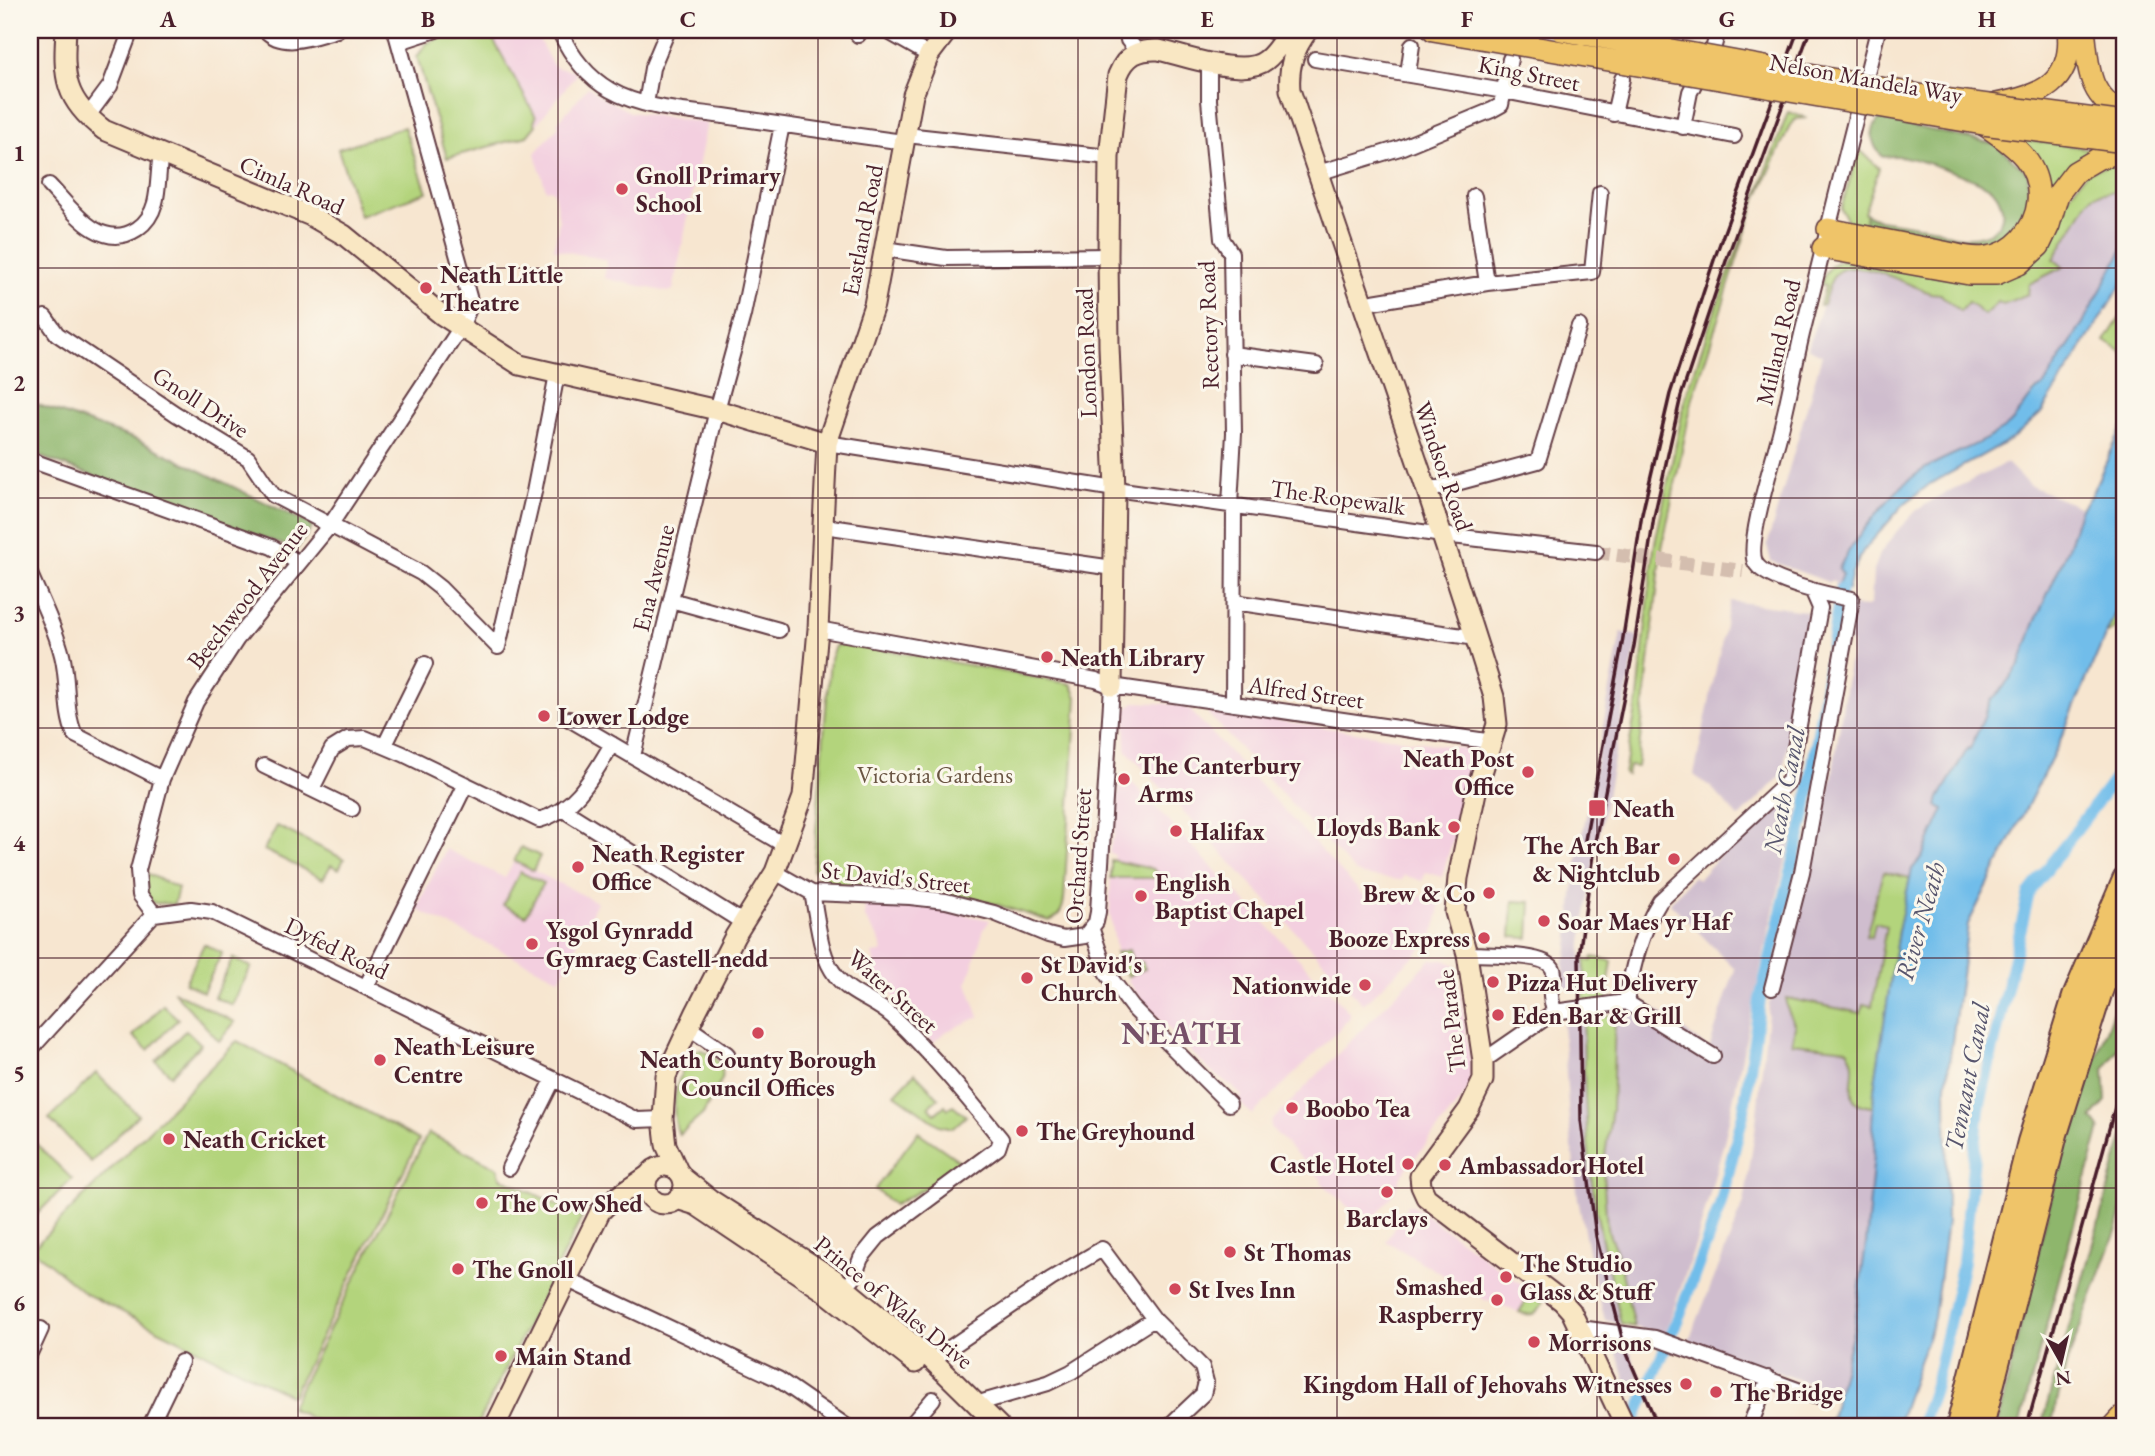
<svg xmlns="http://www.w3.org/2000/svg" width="2155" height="1456" font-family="'EB Garamond',serif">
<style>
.built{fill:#f3cfdf}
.industrial{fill:#cfbdce}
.green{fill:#b3d47c;stroke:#7e7a54;stroke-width:2}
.forest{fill:#8eb66c;stroke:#6c6a4c;stroke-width:2}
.water{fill:#71bdea;stroke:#5e6e8a;stroke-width:2}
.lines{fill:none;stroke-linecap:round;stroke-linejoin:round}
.canal{stroke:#71bdea;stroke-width:12}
.street-tunnel{stroke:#d4beaf;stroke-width:14;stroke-dasharray:14 7;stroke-linecap:butt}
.street-casing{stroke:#643d44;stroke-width:18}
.secondary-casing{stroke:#643d44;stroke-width:23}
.primary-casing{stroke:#643d44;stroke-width:24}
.highway-casing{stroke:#643d44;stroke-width:28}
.street{stroke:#fff;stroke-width:14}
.secondary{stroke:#f9e7c3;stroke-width:19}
.primary{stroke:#efc469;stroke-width:21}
.highway{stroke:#efc469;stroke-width:24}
.rail{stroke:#4a1f2b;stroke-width:3.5}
.primary-bridge-casing{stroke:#643d44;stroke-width:24;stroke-linecap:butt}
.primary-bridge{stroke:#efc469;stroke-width:21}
.grid{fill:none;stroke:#4a1f2b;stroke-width:2;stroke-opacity:0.55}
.poi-dot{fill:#d1495b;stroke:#fbf7ec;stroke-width:2.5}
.labels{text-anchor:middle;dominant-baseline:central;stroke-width:6;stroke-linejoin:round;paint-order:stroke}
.street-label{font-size:24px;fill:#4a1f2b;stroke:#fbf7ec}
.poi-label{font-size:24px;font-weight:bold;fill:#4a1f2b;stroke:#fbf7ec;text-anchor:start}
.park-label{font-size:24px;fill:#6a5543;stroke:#fbf7ec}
.water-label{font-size:26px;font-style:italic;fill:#58566e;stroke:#fbf7ec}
.district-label{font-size:32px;font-weight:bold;letter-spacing:2px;fill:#765068;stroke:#fbf7ec}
.neatline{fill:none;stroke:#4a1f2b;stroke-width:2.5}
.grid-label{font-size:23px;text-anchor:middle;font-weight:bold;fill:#4a1f2b}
</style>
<rect width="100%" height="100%" fill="#fbf7ec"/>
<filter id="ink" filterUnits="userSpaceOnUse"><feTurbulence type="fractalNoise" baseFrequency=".0143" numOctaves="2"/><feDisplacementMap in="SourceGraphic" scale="14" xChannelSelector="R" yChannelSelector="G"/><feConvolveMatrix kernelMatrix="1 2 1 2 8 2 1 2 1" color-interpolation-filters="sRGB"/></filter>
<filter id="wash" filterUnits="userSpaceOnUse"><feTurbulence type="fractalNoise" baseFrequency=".00686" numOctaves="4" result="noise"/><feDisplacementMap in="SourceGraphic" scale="28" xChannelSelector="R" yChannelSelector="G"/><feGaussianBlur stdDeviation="1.57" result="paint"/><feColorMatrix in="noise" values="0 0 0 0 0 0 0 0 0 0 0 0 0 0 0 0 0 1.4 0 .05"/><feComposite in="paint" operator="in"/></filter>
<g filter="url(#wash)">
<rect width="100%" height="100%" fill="#f7e6d0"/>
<path class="built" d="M459,30H534L552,64L557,68L573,70L576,75L527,136L447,158L417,57L427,43Z
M588,87L603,98L630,112L707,123L673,290L668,292L604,278L607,260L554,249L559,221L554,192L550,189L546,190L535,153L559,126L557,123Z
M1135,702L1174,704L1188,708L1362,894L1378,899L1440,895L1439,912L1432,939L1363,1004L1126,750L1125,710Z
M1207,710L1475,750L1477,754L1442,877L1426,872L1422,881L1404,875L1402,880H1399L1362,875L1355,872L1208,714Z
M1124,774L1350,1013V1017L1330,1039L1252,1115L1238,1101L1242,1096L1233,1087L1210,1071L1142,1001L1127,980L1129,979L1117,956L1110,913L1111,860H1114L1115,855L1109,853L1112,839L1114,838L1120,777Z
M446,849L505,878L514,861L597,902L560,979L416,909Z
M864,903L922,906L990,920L984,929L967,983L979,1017L945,1032L933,1043L878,978L872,954L883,951L879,939L865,918Z
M1431,959L1445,960L1456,965L1471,1065L1470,1082L1467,1092L1401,1176L1395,1191L1372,1221L1365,1222L1321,1182L1322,1180L1271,1128V1122Z
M1407,1205H1412L1532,1292L1519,1312L1485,1300L1386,1241Z"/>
<path class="industrial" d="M2125,189V245L2083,323L2044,385L2033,391L2012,422L2005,428L1921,471L1882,507L1855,543L1837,587H1834L1835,582L1830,581L1828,585V582L1771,561L1767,545L1822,355L1807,348L1834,275L1845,269L1860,266L1930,293L1995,301L2050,266L2088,201L2094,195Z
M2007,463L2029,485L2081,508L2068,548L2035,622L2020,664L2002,689L1991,700L1922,857L1912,869L1898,931L1874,1089L1872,1127L1875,1142L1866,1244L1854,1327L1836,1393L1689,1341L1744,1203L1755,1132L1769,1004L1786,961L1832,779L1852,643L1849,642L1853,606L1868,607L1871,603L1873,573L1880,554L1897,531L1916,511L1937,497Z
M1730,601L1805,611L1812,619L1782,775L1739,818L1712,788L1694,775Z
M1621,632L1638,636L1591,877L1582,942L1581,959L1585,960L1584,987L1564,988V958H1567L1575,874Z
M1785,796L1798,811L1769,929L1725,1138L1697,1240L1665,1334L1634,1327L1631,1310L1607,1229L1603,1168L1612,1109L1615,1012L1624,1011L1634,999L1657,1010L1709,1049L1735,969L1670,903L1693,876L1698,880L1723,852Z
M1563,1023H1584L1586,1121L1606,1259L1621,1324L1605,1320L1590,1261L1578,1199L1569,1121Z
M1615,1347L1630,1350L1639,1375L1630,1394Z"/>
<path class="green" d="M459,30H488L536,117L534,122L536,125L527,136L447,158L417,57L427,43Z
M1788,112L1807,118L1796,119L1790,125L1754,206L1692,401L1662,548L1637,767L1629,766L1627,775L1624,774L1638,698L1654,548L1685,400L1708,330Z
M404,127L427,192L360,216L338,149Z
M2015,138L2093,149L2092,153L2052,191L2046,190Z
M1859,149L1879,168L1864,213L1866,214L1865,221L1868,229L1850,224L1841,209Z
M2125,160V189L2094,195L2088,201L2054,259L2063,267L2029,284L2028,294L2003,304L1998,302L1984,315L1968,302L1960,311L1940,294L1930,293C1909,285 1854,255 1835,274C1829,281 1826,297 1823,305H1820L1825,286L1821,284C1825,272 1830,264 1842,260L1959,279L2061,206L2087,172Z
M2125,310V354L2105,341Z
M2125,590C2125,614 2129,621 2106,634Z
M848,643L1071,684L1077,697L1065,882C1064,899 1066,914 1049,921C994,903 940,887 882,883C860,882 825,892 813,870L830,659L835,646Z
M277,826L344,859L339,869L331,865L323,879L264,850Z
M521,847L540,856L533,871L514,861Z
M1111,860L1153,869L1162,878H1111Z
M144,872L178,888L174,904L154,903L147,897Z
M520,872L543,883L526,916L503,905Z
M1883,872L1910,878L1898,931L1874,1089L1873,1107C1842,1105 1854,1086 1853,1065C1853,1059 1850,1054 1847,1049L1792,1043L1795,1026L1786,1006V998L1861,1013L1863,1004L1872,1006L1886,926L1875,923L1872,937L1866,936Z
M1513,901L1531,902L1529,938L1511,937Z
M204,944L222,953L203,992L185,983Z
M1129,950L1133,964L1142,962L1145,969L1128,976L1116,953Z
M1593,957L1612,961L1604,1015L1615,1017L1612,1109L1603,1169L1607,1229L1619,1258L1634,1327L1621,1324C1612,1282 1600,1239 1594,1197C1583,1119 1582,1038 1585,960L1592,961Z
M233,958L251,967L232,1005L214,997Z
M173,991L235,1022L219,1041Z
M163,1005L178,1019L148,1050L133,1036Z
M186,1030L201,1044L171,1075L156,1061Z
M237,1041L419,1140L292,1396L86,1294L32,1249Z
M702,1050C714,1056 725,1064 722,1079L703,1114L679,1135C668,1106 678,1081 688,1054L692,1051Z
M96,1073L138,1115L91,1162L49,1119Z
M915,1073L939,1098L929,1106L935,1114L945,1105L948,1109L953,1105L966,1116L953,1128L939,1125L895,1094Z
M918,1132L964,1164L944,1178L894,1205L875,1189Z
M428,1133L498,1168L500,1177L582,1217L477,1426H327L290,1408Z
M31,1139L72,1179L30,1221V1140Z
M1532,1292L1543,1303C1536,1315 1532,1317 1519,1312Z"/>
<path class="forest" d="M1879,119L1995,144L2028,173V210L2020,227L1999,246L1974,251L1868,229L1865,221L1866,214L1879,220L1938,229C1960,246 2017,237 1999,199C1997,194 1992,189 1988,187C1972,177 1924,161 1905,157C1898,155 1890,156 1883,157C1872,146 1868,133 1879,119Z
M30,402L138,440L313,526L297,549H295L30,453Z
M2125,978V1032L2122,1043L2104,1069L2106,1101L2092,1117L2100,1128L2019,1426H1997L2060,1159Z
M2125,1130V1198L2118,1226L2066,1365L2051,1426H2041Z"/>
<path class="water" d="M2125,245V279L2041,413L2012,439L1930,484L1904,504L1863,551L1852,573L1848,590L1837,587L1842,574L1839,569C1851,541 1896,486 1924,469C1950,454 1980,445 2005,428C2022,416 2026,395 2044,385L2083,323Z
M2125,421V590L2058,745L1968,924L1946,1086L1947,1222L1934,1318L1897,1426H1829L1854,1327L1866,1244L1875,1142L1872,1127L1874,1089L1898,931L1912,869L1922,857L1944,809L1937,806L1939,798L1968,748L1970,749L1991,700L2002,689L2020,664L2035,622L2068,548L2081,508L2091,495Z"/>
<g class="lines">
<path class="canal" d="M1632,1426L1680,1314L1720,1206L1744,1110L1760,1000L1806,810L1841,588
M1921,1426L1934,1389L1963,1262L1979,1108L2029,893L2125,765"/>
</g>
</g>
<g filter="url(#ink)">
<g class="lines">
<path class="street-tunnel" d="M1596,552L1743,571"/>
<g class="street-casing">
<path id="street" d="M265,30C284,50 314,36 337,30
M559,30C570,54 587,77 610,90C643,109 687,111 724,116C784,125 844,134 904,142
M885,30L929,55
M1127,30L1128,40L1137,51
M1270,30L1271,31
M1624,30L1655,35
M858,35L861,30
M399,42L436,30
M1315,59L1504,91L1734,136
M1209,61V100L1222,239L1231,253L1234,433L1230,505
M1408,74L1412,45
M646,104L652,68L668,30
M1614,114L1622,79
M87,117L110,86L131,30
M1683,127L1690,92L1714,46L1718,30
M906,135L1109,157
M1318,173L1400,148L1492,110L1501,105L1510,59
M49,185C71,208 100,253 137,229C146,223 152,214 155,203C159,188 158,170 161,154
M1474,196L1487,283
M885,249L946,258L1108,256
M1361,304L1487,283L1592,272L1600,193
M45,317L57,334L176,414L248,458L273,495L421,573L440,588L498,647
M1232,354L1316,365
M827,443L1115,489L1443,535L1596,552
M30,460L272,547L299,563
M1427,491L1538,461L1579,326
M824,526L1113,568
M30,574C41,600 55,627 62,655C69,681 64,710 75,735L162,779
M671,600L779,630
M1234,602L1476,638
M818,629L1096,680L1112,686L1493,742
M498,647L534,492L557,374
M1233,704L1234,506
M569,719L786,846
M385,745L425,664
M633,756L717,410L743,315L782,125
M264,766L352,809
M312,789L332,749L348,739L365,738L403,754L539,820C576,810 594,774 612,744
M562,809L744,923
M775,872L812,893L910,897L946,901L994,913L1048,935L1064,939L1085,936L1096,922L1098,912L1112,686
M812,893C818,920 819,955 836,976C850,995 876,1001 893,1017C932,1054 967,1097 1001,1139L998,1148L878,1237L861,1258L853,1279
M154,914L140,895L138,870L162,779L196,702L237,639L331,524L461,327L471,304L395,30
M1092,930L1106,972L1132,1007L1229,1104
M1467,954C1483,955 1547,953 1553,969C1556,976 1552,983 1551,990C1550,997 1553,1006 1554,1012
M366,987L466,784
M1772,988L1802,872L1852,599C1832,596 1764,581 1755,562C1747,544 1770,470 1776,448C1787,410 1793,372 1802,334C1827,233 1852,131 1878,30
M1626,1002C1633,966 1640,933 1660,901L1789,781L1820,608L1813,592
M1626,1002L1713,1056
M688,1027L727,1054
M30,1050L154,914L191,909L212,912L637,1120L663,1119
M1483,1061L1554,1012L1626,1002
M509,1168L553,1080
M568,1280L778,1379L846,1426
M1580,1328L1655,1338L1814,1396
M30,1353L41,1329
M932,1360L1051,1279L1102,1249L1154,1319L1202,1367L1206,1382L1203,1394L1169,1426
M979,1403L1048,1383L1071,1372L1154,1319
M150,1426L181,1362
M910,1426L933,1399
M1750,1426L1768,1378"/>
</g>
<g class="secondary-casing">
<path id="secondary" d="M66,30C63,77 64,100 104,130L311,216L344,235L442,315L520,365L717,410L827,443
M1308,30C1294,49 1288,66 1290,90C1357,292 1431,493 1494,697L1497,724L1476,792L1458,878L1455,912L1467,954L1483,1061V1080L1469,1109L1420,1176L1421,1186L1426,1197L1562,1301L1571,1311L1625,1426
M1112,686L1115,489L1109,346L1108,256L1109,157L1118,75C1126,55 1138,49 1159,50C1185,56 1245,78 1266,60C1276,53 1283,39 1290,30
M646 1185a19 19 0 1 1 38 0a19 19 0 1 1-38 0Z
M678,1171L666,1145L663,1119L666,1076L696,1012L735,936L775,872L803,797L818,629L827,443L874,305L913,95L929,55L948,30
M682,1177L711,1200L834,1279L932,1360L999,1426
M677,1199L696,1205L824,1291L915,1363
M495,1426L600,1212C614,1196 633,1187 650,1174"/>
</g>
<g class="primary-casing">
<path id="primary" d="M1433,30L1480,38
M2084,30C2089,65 2086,97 2125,114
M1996,104C2041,96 2074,83 2068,30
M1828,229C1863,236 1899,243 1934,250C1951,253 1970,260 1987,257C2014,254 2035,229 2038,202C2042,162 2012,144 1983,124
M1823,248L1969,274H1996L2019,264L2039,246L2049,225L2058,194L2075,172L2099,158L2125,151
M2114,1426L2125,1414"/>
</g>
<g class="highway-casing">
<path id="highway" d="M1959,1426L2030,1142L2075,997L2125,880
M1981,1426L2055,1134L2099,994L2125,926"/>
</g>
<use href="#street" class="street"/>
<use href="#secondary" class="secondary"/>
<use href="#primary" class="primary"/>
<use href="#highway" class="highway"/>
<path class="rail" d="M1585,840L1622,644L1642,514L1670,394L1715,257L1798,30
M1658,1426L1625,1349L1596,1236L1581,1120L1579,956L1594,847L1634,646L1654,517L1681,396L1726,261L1810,30
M2027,1426L2125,1071"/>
<g class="primary-bridge-casing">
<path id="primary-bridge" d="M1561,30L1936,98L2125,123
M1480,38L1983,124L2125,142"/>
</g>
<use href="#primary-bridge" class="primary-bridge"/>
</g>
</g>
<path class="grid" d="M298,30V1426M558,30V1426M818,30V1426M1078,30V1426M1337,30V1426M1597,30V1426M1857,30V1426M30,268H2125M30,498H2125M30,728H2125M30,958H2125M30,1188H2125"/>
<g class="poi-dot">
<circle cx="622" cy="189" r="7"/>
<circle cx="426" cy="288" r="7"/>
<circle cx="1047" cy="657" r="7"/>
<circle cx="544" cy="716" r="7"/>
<circle cx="1528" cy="772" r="7"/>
<circle cx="1124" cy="779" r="7"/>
<rect x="1588" y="799" width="18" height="18" rx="3.5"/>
<circle cx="1454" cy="827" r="7"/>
<circle cx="1176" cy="831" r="7"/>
<circle cx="1674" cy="859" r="7"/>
<circle cx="578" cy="867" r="7"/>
<circle cx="1489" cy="893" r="7"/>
<circle cx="1141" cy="896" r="7"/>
<circle cx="1544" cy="921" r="7"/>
<circle cx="1484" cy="938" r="7"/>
<circle cx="532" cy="944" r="7"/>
<circle cx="1027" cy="978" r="7"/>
<circle cx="1493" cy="982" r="7"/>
<circle cx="1365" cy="985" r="7"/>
<circle cx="1498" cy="1015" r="7"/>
<circle cx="758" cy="1033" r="7"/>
<circle cx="380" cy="1060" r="7"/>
<circle cx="1292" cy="1108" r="7"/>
<circle cx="1022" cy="1131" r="7"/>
<circle cx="169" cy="1139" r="7"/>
<circle cx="1408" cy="1164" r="7"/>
<circle cx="1445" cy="1165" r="7"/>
<circle cx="1387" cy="1192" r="7"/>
<circle cx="482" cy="1203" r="7"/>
<circle cx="1230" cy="1252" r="7"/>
<circle cx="458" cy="1269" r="7"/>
<circle cx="1506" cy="1277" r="7"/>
<circle cx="1175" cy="1289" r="7"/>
<circle cx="1497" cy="1300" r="7"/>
<circle cx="1534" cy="1342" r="7"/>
<circle cx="501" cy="1356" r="7"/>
<circle cx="1686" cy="1384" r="7"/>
<circle cx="1716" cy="1392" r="7"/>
</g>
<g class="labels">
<g class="street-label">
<text transform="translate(1529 73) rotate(11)">King Street</text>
<text transform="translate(1866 78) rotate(10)">Nelson Mandela Way</text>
<text transform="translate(292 185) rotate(24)">Cimla Road</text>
<text transform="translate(862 230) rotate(-79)">Eastland Road</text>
<text transform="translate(1208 325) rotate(-92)">Rectory Road</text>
<text transform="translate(1778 342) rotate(-77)">Milland Road</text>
<text transform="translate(1086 353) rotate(-92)">London Road</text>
<text transform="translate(201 402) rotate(33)">Gnoll Drive</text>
<text transform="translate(1444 466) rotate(71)">Windsor Road</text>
<text transform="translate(1338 497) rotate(8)">The Ropewalk</text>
<text transform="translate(653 578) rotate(-76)">Ena Avenue</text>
<text transform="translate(247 595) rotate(-52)">Beechwood Avenue</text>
<text transform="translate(1306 692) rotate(8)">Alfred Street</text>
<text transform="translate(1078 856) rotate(-86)">Orchard Street</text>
<text transform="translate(896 877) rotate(6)">St David's Street</text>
<text transform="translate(337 948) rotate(26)">Dyfed Road</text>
<text transform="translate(893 991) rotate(42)">Water Street</text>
<text transform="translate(1451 1021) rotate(-97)">The Parade</text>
<text transform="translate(894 1302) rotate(39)">Prince of Wales Drive</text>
</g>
<g class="poi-label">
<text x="636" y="175">Gnoll Primary<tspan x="636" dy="28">School</tspan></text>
<text x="440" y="274">Neath Little<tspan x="440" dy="28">Theatre</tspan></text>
<text x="1061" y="657">Neath Library</text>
<text x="558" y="716">Lower Lodge</text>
<text x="1514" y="758" text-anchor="end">Neath Post<tspan x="1514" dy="28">Office</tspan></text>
<text x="1138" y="765">The Canterbury<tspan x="1138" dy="28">Arms</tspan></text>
<text x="1613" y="808">Neath</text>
<text x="1440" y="827" text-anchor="end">Lloyds Bank</text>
<text x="1190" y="831">Halifax</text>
<text x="1660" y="845" text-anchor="end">The Arch Bar<tspan x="1660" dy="28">&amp; Nightclub</tspan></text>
<text x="592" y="853">Neath Register<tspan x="592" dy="28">Office</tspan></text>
<text x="1155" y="882">English<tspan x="1155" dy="28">Baptist Chapel</tspan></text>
<text x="1475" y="893" text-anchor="end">Brew &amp; Co</text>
<text x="1558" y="921">Soar Maes yr Haf</text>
<text x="546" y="930">Ysgol Gynradd<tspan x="546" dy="28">Gymraeg Castell-nedd</tspan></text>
<text x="1470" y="938" text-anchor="end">Booze Express</text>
<text x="1041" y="964">St David's<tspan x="1041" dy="28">Church</tspan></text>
<text x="1507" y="982">Pizza Hut Delivery</text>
<text x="1351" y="985" text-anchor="end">Nationwide</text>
<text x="1512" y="1015">Eden Bar &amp; Grill</text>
<text x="394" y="1046">Neath Leisure<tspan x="394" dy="28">Centre</tspan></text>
<text x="758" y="1059" text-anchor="middle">Neath County Borough<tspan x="758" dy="28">Council Offices</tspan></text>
<text x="1306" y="1108">Boobo Tea</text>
<text x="1036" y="1131">The Greyhound</text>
<text x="183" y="1139">Neath Cricket</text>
<text x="1394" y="1164" text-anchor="end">Castle Hotel</text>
<text x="1459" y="1165">Ambassador Hotel</text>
<text x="496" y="1203">The Cow Shed</text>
<text x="1387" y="1218" text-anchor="middle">Barclays</text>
<text x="1244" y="1252">St Thomas</text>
<text x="1520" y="1263">The Studio<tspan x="1520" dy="28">Glass &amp; Stuff</tspan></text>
<text x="472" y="1269">The Gnoll</text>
<text x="1483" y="1286" text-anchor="end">Smashed<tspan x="1483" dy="28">Raspberry</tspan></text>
<text x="1189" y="1289">St Ives Inn</text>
<text x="1548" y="1342">Morrisons</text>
<text x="515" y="1356">Main Stand</text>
<text x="1672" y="1384" text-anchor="end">Kingdom Hall of Jehovahs Witnesses</text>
<text x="1730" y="1392">The Bridge</text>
</g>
<g class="park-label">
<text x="935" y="774">Victoria Gardens</text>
</g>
<g class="water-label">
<text transform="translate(1784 790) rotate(-79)">Neath Canal</text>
<text transform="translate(1920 921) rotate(-74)">River Neath</text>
<text transform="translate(1967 1077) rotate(-79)">Tennant Canal</text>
</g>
<g class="district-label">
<text x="1182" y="1033">NEATH</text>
</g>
</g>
<rect width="2155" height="1456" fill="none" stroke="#fbf7ec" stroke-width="77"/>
<g transform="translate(2061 1362) rotate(172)" stroke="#fbf7ec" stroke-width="5" paint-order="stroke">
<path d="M0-5L12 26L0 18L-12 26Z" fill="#4a1f2b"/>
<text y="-10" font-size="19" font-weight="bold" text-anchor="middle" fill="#4a1f2b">N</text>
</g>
<rect x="38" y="38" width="2078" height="1380" class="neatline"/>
<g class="grid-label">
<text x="168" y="27">A</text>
<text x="428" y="27">B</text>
<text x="688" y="27">C</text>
<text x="948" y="27">D</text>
<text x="1207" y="27">E</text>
<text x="1467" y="27">F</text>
<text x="1727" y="27">G</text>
<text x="1987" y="27">H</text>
<text x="19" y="161">1</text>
<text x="19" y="391">2</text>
<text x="19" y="621">3</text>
<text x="19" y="851">4</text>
<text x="19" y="1081">5</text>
<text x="19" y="1311">6</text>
</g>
</svg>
